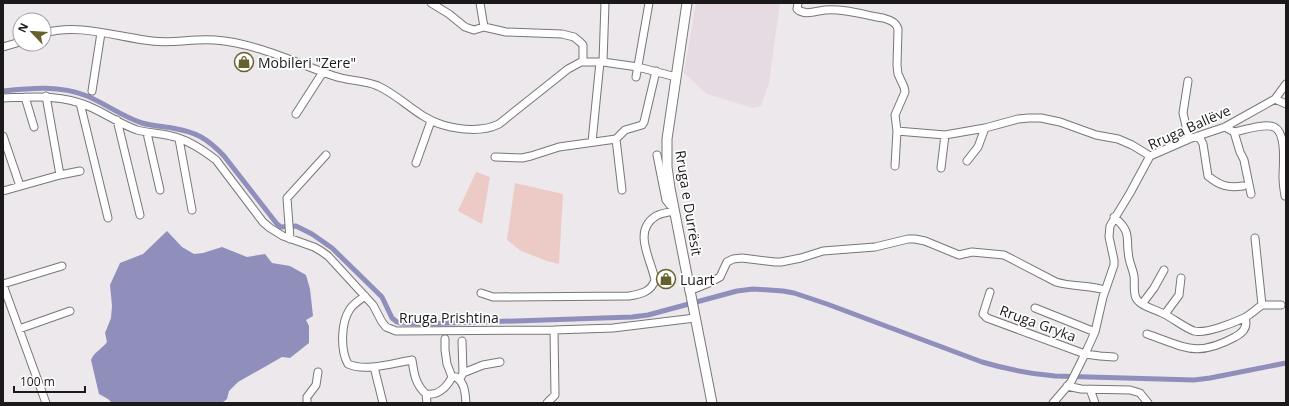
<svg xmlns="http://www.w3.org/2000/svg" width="1289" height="406" font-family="'Open Sans',sans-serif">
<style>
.built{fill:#e6dbe3}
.green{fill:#eccac6}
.water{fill:#908fbb}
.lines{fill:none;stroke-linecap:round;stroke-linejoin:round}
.canal{stroke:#908fbb;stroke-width:5}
.minor-casing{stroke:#797678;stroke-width:9}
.major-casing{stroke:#797678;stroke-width:11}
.minor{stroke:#fff;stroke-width:7}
.major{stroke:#fff;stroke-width:9}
.labels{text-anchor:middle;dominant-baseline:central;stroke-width:3.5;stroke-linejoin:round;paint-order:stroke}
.poi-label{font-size:14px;fill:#1b191a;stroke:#fff;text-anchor:start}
.street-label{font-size:14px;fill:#1b191a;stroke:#fff}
</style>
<rect width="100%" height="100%" fill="#ede8eb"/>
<path class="built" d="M696,3H780L769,83L761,106L753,108L707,94L684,73Z"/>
<path class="green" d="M476,172L490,177L482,224L458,211Z
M515,183L563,194L559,264L547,261L521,251L507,240Z"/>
<path class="water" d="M167,231L182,247L194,254L203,253L222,247L247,257L265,254L272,263L290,266L306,275L310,289L313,316L306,320L309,326V343L290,358L282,357L238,382L229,391L227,399L222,403H112L108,399L99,394L91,360C93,353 103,348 107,342L105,333L111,318L112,306L110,285L120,263L143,254Z"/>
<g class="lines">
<path class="canal" d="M3,91C31,88 60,85 87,96C106,104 123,117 142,123C152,126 162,126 172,128C196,132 207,138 224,156L277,224L281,227L296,226L312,234L332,248L382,297L392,318L397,322L400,323L423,324L632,317L648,315L737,291L753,289L783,291L794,293L827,304L982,362C1006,369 1030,374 1055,376L1194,380L1210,378L1286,363"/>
<g class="minor-casing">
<path id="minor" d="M431,3L449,14L465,27L474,30L484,27L506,32L562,34L574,37L580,42L583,45V61
M480,3L484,27
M798,3L797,9C805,16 816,11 825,10C844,8 864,15 883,18C890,20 896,22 898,29L897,65L898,74L904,87L905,92L895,115L897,131L895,166
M44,33C80,23 116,37 152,41C173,44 194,38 215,40C256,43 296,63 334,76C348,81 364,80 378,86C402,97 418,118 443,125C460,130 483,132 499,124L568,69L581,62H603L638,67L676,77
M3,47L20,42
M603,62L605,3
M636,77L649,3
M1188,81L1183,113L1189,139
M92,91L101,33
M46,96L60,175
M25,97L34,127
M3,98C32,97 60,94 88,106C105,113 120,124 137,130C148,133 159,133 171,136C187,139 203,150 216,160L263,222L270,228L283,236L314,247L321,251L328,256L373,305L382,322L386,327L396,331L554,330L613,328L695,318
M1275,99L1286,104
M80,103L108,218
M296,114L323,72
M117,120L140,215
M1225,127L1234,132C1244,130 1265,123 1274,127C1287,133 1283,165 1283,177C1283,183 1284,190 1285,196
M897,131L945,135L985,128L1018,119L1029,118H1041L1060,122L1096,135L1118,139L1132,145L1150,156
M1234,132L1240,152L1244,160L1251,194
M147,133L160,190
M3,136L20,186
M1198,137L1201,140L1203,144L1208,176C1220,186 1228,188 1243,186
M179,139L192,210
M616,139L622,190
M592,142L600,62
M657,155L666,200L670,205L674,207
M495,157L522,158L531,156L559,147L616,139L625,130L642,125L644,122L656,71
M967,161L978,147L985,128
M416,163L431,121
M941,168L945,135
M3,191L60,175L80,171
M1114,217C1133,233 1125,238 1129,258C1130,264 1133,270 1134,276C1135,283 1133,291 1136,298C1140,306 1154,309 1162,313C1173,318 1183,327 1194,331C1206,334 1233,323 1244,318C1250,315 1256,309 1262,305L1255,238
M290,239L287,198L326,155
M3,284L62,266
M3,285L46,403
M689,291L709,283L720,277L727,262L733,259L742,258L775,262H781L801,258L823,251L875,247L908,239H915L925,241L959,255L972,252L1004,255L1056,282C1072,287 1089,285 1105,290
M990,292L983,314L987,318L1085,354L1100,356L1114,357
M481,293L493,297L629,296C641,294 651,292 655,280C651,259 632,231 656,216C661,213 669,212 675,211
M365,296C360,300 354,303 350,309C341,322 340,350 348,364C365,372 394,363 412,360C414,373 415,384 426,394
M1142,304L1154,288L1164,270
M1262,305H1281
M1035,308L1095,332
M1165,314L1179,295L1181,278
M19,329L70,311
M1147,334C1185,347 1196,358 1235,337C1243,333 1248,327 1245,318
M374,367L383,403
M463,373L483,365L500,362
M456,377C465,383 465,392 466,403
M460,379L463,373L462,341
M1067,386L1081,389L1130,390L1140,393L1148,403
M1090,389L1095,403
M426,394C438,396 447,387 452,377L447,364L445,350V339
M426,394L427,403
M307,403V397L316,385L318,372
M547,403L555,395L554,330
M1053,403L1071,382L1085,354L1095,332L1103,297L1114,265V260L1109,237L1110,226L1130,193L1150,156L1189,139L1225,127L1275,99L1286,84"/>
</g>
<g class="major-casing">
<path id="major" d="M687,3L667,139V167L670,188L712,403"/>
</g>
<use href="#minor" class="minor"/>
<use href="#major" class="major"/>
</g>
<defs>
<g id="shop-ring" transform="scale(1)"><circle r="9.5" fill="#fff" stroke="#66602d" stroke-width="1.5"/><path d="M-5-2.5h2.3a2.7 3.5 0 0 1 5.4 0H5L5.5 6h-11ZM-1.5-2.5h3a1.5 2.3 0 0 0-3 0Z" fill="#66602d"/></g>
</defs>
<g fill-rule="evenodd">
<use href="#shop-ring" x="244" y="62"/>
<use href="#shop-ring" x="666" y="279"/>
</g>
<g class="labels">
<g class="poi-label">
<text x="258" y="62">Mobileri "Zere"</text>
<text x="680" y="279">Luart</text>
</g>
<g class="street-label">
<text transform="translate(1189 127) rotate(-24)">Rruga Ballëve</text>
<text transform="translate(689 203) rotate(81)">Rruga e Durrësit</text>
<text x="449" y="317">Rruga Prishtina</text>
<text transform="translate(1038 323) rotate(20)">Rruga Gryka</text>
</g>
</g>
<rect width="1289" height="406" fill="none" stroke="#1b191a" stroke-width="8"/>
<g transform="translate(32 32) rotate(295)"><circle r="19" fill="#ffffff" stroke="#a4a3a3"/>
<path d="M0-3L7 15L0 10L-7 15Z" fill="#66602d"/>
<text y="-6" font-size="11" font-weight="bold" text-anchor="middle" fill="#1b191a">N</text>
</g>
<path d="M14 386v6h71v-6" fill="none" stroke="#1b191a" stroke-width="2"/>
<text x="20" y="386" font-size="12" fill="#1b191a" stroke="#ffffff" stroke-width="3" paint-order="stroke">100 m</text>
</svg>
